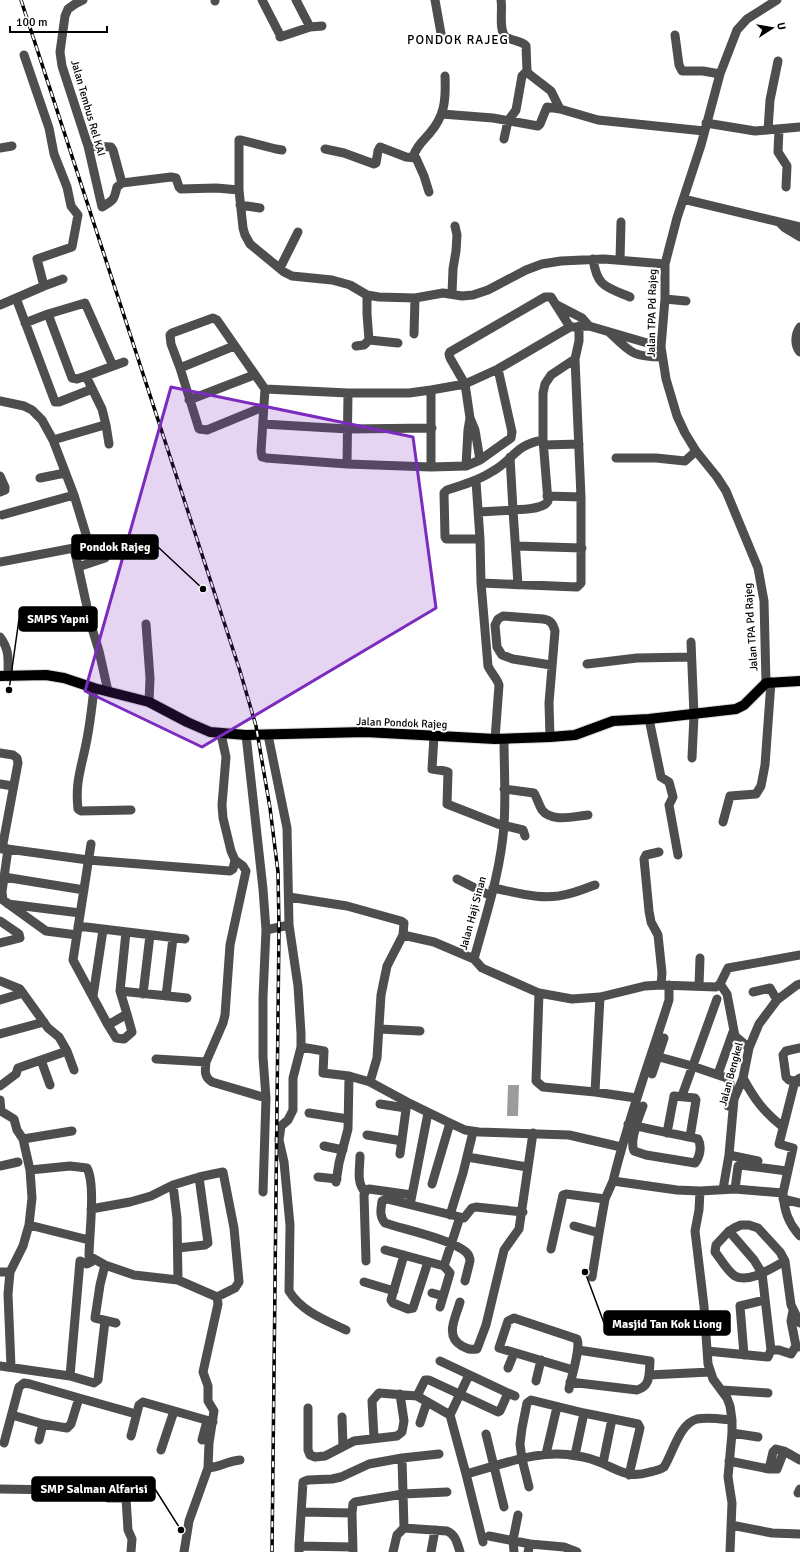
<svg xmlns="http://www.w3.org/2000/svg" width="800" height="1552" font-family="Signika,sans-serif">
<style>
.water{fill:#9c9c9c}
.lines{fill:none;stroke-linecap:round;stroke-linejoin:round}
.major-casing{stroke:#dbdbdb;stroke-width:12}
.minor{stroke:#4e4e4e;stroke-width:9}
.major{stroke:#000;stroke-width:10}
.rail-casing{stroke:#000;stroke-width:3.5}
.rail{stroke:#fff;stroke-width:2;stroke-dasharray:6;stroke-linecap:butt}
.marked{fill:#7b2cbf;fill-opacity:0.2;stroke:#7b2cbf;stroke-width:3;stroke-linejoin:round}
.labels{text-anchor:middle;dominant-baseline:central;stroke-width:4;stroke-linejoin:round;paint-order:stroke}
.street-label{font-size:11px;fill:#000;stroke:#fff}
.quarter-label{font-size:13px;letter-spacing:1px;fill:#000;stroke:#fff}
.leader{fill:none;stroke:#000;stroke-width:1.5}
.callout-dot{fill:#000;stroke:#fff;stroke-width:1.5}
.callout{fill:#000;stroke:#000;stroke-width:1.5}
.callout-label{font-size:12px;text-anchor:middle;font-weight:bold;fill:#fff}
</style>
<rect width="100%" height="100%" fill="#fff"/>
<path class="water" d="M508,1085H519L518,1116H507Z"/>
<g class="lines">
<g class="major-casing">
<path id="major" d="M0,676L46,675L64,678L94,688L149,702L187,722L210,732L246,735L365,732L495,739L550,737L575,735L613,721L649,719L736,709L744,705L766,683L800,681"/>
</g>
<path class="minor" d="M83,0L75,4L68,9L65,16L60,52L62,66L88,146L102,207C114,200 114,200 117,187L122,183L171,177L176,178L179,187L181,189L216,188L239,190
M262,0L279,33
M435,0L442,39
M501,0C503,9 498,31 506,37C511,40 519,41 524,44L526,46L527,71L529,74L551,91L560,109L598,120L704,131
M215,1V0
M310,27L322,26
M675,35L679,65L682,71H703L720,74
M280,37L310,27L296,0
M442,114L493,118L538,126L540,124L547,107L560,109
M706,123L755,131L800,127
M779,129L778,152L787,166L786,187
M768,130L770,100L778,61
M504,139L508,121L516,110L522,76L527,71
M88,146L111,147L113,150L122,183
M0,148L12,146
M325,149L344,153L374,164L376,163L378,151L380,147L406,157L416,158L424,176L429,192
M282,150L276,149L241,140H239V190L243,228L245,235L250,244L284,272L292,276L332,280L350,285L367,295L379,297L415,298L443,293L462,296L473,295L488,290L526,270L542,264L561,261L604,259L665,264
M413,157C416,147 422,142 429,134C445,116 446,100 445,76
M683,199L800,227
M240,205L260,208
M780,223L785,228L800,237
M593,259C597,287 606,287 630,297
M620,260L621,222
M280,268L298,232
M44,286L63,279
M452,293L453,269L456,251L457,235L455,226
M16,298L55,402H59L92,389
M665,299L686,301
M0,305L44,286L37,259L72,247L78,215L71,206L67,187L54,154L49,128L24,55
M557,305L582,318L589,326
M48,314L72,378L77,379L86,376L102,409L106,425L109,444
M25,323L48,314L85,303L113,366
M800,327C795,334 794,345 800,352
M609,332C630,352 632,357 662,357
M414,334L415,298
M369,340L398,343
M356,346L364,345L369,340L367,314V295
M180,368L234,346
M86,376L124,362
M265,389L348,393H409L431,390L465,384L498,369L570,327L589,326L661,347
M189,400L254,375
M0,401L24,406L32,410L42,420L53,440L74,495L88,541L86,545L74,548L91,625L99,651L108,691
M263,407L207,430L199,429L180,368L171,344L170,335L172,333L213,318L217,320L265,389L261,451L262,457L266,458L347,464L431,467V390
M263,424L348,429L432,428
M53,440L101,426
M543,440C515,445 514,459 493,471C479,480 463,485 447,490L444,493L445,537L446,539H480L481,583L577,587L581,583V497L575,359L579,341V326
M544,445L579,444
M616,458H656L685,461L696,451
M480,460L475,430L470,418L465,384L450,358L449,354L450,352L545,297H551L570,327
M347,464L348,393
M466,466L468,430L470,418
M431,467L466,466L480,460L511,438L512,432L498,369
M0,476L5,487V490L0,492
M40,478L65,473
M476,481L480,539
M547,496L581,497
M479,512L513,510L510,457
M2,515L74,495
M516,546L582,548
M0,562L74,548
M78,567L105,558
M481,583L488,666C491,673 497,678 499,685L495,739
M518,585L513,510C523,509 543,510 548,501L543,440V393L545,384L551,375L575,359
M146,624L150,678L149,702
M0,637C10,650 8,660 8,676
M691,642L694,715L692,758
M587,664L637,658L691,657
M766,683L764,601L758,568L726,491L717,477L696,451L685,433L677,416L666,379L661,347L665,299V264L677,218L701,145L720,74L737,30L747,19L777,0
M94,688C92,707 90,725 86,744C81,769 75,783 78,809L81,811L131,810
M649,719L661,777L669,782L673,797L669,805L678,855
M246,735L263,889L266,930
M268,735L287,828L289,925L298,986L301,1033V1047L293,1078V1110L288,1120L281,1126L279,1140L284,1162L290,1225L289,1291C301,1311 325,1320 346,1330
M434,736L432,769L445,771L448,772L447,804L498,824L523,830L525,836
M550,737L549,703L555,631C553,624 551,620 543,619L503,616L498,619L495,625L497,647L502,655L513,659L551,665
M504,739C504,767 506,796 504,825C501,870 486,915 474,959L482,968L539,993L572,999L600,997L645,986L661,985L716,987L720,984L728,968L800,955
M0,753L13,755L17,758L18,763L2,849
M0,784L13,786
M504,789L534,793C537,798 539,805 542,810C552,823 575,816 588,815
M723,822L730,796L756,794L761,786L765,765L771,682
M91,844L73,960L108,1025L127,1014L132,1032L124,1039L116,1038L108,1025
M0,848L88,860L230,871L233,869L235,860
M8,849L2,892L3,900L46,931L77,935
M659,852L646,855L644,859L649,911L651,922L658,935L662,973L661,985
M4,877L84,890
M457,879L491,896
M493,888C518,893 543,901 568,894C577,892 586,888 595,885
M289,897L347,906L401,921L404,923L403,935
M8,904L80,913
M0,921L19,934L20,938L0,943
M78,926L185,939
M126,932L120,991L127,1014
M0,981L20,989L48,1028L59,1037L67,1051L18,1068L16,1074L0,1086
M720,984L727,994L735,1036L749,1048
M669,985V1000C650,1060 628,1119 613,1181L677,1190L700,1191L699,1210L695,1231L704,1306L708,1364L713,1379L727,1398L730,1406L732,1420V1433L728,1477L732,1503L730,1552
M699,986L700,958
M120,991L187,998
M753,992L770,988L777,1000
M539,993L536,1081L543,1087L595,1092L636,1098
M143,994L150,935
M93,996L103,930
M166,996L173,938
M0,1000L23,993
M379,1029L420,1031
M0,1034L44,1022
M301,1047L324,1051L323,1073L349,1076L370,1082L407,1102L450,1123L465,1130L479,1132L569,1135L621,1147
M67,1051L74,1070
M652,1055L692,1066L727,1078L730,1083L728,1106
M156,1059L206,1062L223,1023L225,1015L230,945L246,871L243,866L235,860L231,851L223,818L222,805L226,757L221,734
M41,1060L50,1085
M206,1062C205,1071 204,1077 212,1082L266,1098
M652,1074L664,1038
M718,1074L733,1032
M743,1078C755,1100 763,1111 783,1127
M370,1082L377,1058L381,995L387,966L403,935L434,942L474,959
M800,1082L789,1080L786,1077L783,1055L786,1051L800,1048
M595,1092L600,997
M683,1093L717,999
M0,1100L1,1111L14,1119L17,1130L23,1139L30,1170L32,1198L29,1225L23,1246L10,1272L8,1294L11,1367
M380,1104L406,1108
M309,1113L348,1119
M628,1124C652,1130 675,1134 698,1139C702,1146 700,1157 695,1163L646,1155L634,1151C629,1140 639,1117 643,1106
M667,1133L674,1096L695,1098L696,1100L690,1137
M367,1135L402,1141
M23,1139L72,1131
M324,1146L343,1150
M400,1154L407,1102
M729,1155L758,1161
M360,1156C360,1169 356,1182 365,1192
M467,1157L527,1167
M0,1166L18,1162
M30,1170L70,1166L87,1168C96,1184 89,1236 89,1256L105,1265L134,1275L178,1280L217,1297L218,1304L203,1372L208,1386V1401L214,1411L209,1443L208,1468L189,1521L184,1552
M318,1177L337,1179
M336,1182L339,1163L348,1129L349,1076
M432,1184L450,1123
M173,1185L177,1218L178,1280
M723,1189L729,1155L734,1099L743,1078L749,1048L759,1024L777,1000L797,985L800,984
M735,1189L738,1166L740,1165L787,1171
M700,1191L735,1189L783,1193C784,1210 788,1223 800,1236
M263,1192L266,1098L263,1057V997L266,930L289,925
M783,1193L793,1148L779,1144L795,1081L800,1078
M783,1199L800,1203
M411,1200L428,1113
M91,1209L130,1202L151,1196L173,1185L199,1177L223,1172L234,1228L239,1282L235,1288L217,1297
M450,1215L463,1173L473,1132
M460,1217L387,1199L382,1201C381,1209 379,1216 385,1223C406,1230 450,1239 466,1252C469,1255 470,1257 470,1261L465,1281
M29,1225L89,1240
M574,1226L599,1233L605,1199
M729,1231L754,1260L762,1273L771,1350
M178,1248L205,1245L208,1243L199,1177
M551,1249L563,1195L566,1194L605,1199L613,1181
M385,1250L444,1266
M404,1255L391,1300L393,1303L408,1309L413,1308L428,1262
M366,1261L364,1195L366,1190L369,1189L412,1195
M785,1261C773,1267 749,1284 735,1276C728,1272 721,1259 715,1252L716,1245L729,1231L734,1228L741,1225H749L758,1228L780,1252L785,1261L791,1305L800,1323
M105,1265L100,1285L95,1318L116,1323
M0,1272H10
M592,1277L599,1233
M364,1282L394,1291
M432,1293L443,1296
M460,1302C456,1317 444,1336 462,1346C468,1349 470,1350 477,1349L486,1325L504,1250L519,1229L533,1133
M440,1307L450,1273L444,1266L460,1217L464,1218L472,1208L476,1207L523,1212
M793,1311L791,1321L796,1346
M707,1351L768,1357L771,1350H779L791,1354L796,1346L800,1347
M744,1355L740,1306L765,1300
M440,1361L508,1393
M0,1366L70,1376L94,1383L98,1380L105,1321
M508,1368L514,1353
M469,1375L450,1415L466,1474L483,1542
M649,1375L710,1372
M70,1376L80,1261L87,1264L91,1262L93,1259
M536,1381L541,1360
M570,1382L637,1390C651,1386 649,1374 650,1361L578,1350
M569,1389C571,1378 581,1348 577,1339L514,1318L508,1321L499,1348L573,1370
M722,1390L768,1393
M308,1408V1450L310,1455L315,1457L325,1456L354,1441L397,1436L402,1432L404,1421L400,1394
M12,1415L43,1424L67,1428L71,1424L79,1398L136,1414
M450,1415L417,1396L425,1380H429L498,1412L500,1411L508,1393L515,1396
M342,1417L343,1446
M420,1423L427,1402
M732,1433L758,1437
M486,1434L504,1507
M131,1436L139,1405L143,1402L213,1422
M374,1438L372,1401L379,1393L417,1396
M39,1440L43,1424
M202,1440L207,1421
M4,1443L19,1387L24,1383L30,1384L79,1398
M161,1450L174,1411
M546,1454L557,1407
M575,1455L584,1413
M729,1461L769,1469L773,1452L776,1449L784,1451L800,1460
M603,1463L612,1419
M208,1468C220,1467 228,1461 240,1460
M769,1469H777L784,1451
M466,1474C501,1465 541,1448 577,1456C586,1457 595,1460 604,1464C622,1472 629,1478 650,1472C655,1471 660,1470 664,1467C673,1453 679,1424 697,1419C708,1417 721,1419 732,1420
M529,1487L522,1459L520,1444L522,1428L527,1403L531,1400L584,1413L638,1424L640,1428L629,1475
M0,1489L61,1490L78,1483H84L96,1487L108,1498H126L128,1530L132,1539L131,1552
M798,1493L800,1489
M301,1512L352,1513L353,1504L355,1502L403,1494L447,1492
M352,1513L353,1551
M731,1525L772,1533L800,1534
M404,1528L402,1458L439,1454
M489,1536L530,1544
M299,1546L303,1482L308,1480L332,1479L341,1477L369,1464L402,1458
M299,1552V1546L353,1547
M393,1552L397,1535L404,1528L447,1531C456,1535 457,1543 460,1552
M431,1552L435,1530
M514,1552L513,1540L518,1515
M528,1552L530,1544L564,1547L577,1552"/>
<use href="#major" class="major"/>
<g class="rail-casing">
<path id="rail" d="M21,0L240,671L256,726L270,808L278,872L279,928L272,1552"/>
</g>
<use href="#rail" class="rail"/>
</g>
<path class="marked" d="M171,387L413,437L436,608L202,747L85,691Z"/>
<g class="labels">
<g class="street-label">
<text transform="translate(88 108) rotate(74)">Jalan Tembus Rel KAI</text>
<text transform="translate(652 313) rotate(-89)">Jalan TPA Pd Rajeg</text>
<text transform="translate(751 627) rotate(-94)">Jalan TPA Pd Rajeg</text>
<text transform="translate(402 723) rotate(2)">Jalan Pondok Rajeg</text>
<text transform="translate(473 913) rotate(-75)">Jalan Haji Sinan</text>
<text transform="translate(731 1074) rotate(-75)">Jalan Bengkel</text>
</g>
<g class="quarter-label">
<text x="458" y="40">PONDOK RAJEG</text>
</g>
</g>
<path class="leader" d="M203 589L158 547M9 690L19 619M585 1272L604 1323M181 1530L155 1489"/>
<g class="callout-dot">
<circle cx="203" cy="589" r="4"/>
<circle cx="9" cy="690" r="4"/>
<circle cx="585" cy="1272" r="4"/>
<circle cx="181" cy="1530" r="4"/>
</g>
<g class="callout">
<rect x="72" y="535" width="86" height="24" rx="4"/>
<rect x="19" y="607" width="78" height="24" rx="4"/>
<rect x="604" y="1311" width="126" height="24" rx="4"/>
<rect x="32" y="1477" width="123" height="24" rx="4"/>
</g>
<g class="callout-label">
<text x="115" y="551">Pondok Rajeg</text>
<text x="58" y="623">SMPS Yapni</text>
<text x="667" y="1328">Masjid Tan Kok Liong</text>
<text x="94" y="1493">SMP Salman Alfarisi</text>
</g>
<g transform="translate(772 28) rotate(78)" stroke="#ffffff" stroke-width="3" paint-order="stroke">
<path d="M0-3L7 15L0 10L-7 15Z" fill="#000000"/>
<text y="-6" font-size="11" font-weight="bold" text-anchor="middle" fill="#000000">U</text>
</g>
<path d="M10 26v6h97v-6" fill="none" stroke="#000000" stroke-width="2"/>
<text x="16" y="26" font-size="12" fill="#000000" stroke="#ffffff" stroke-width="3" paint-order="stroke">100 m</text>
</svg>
